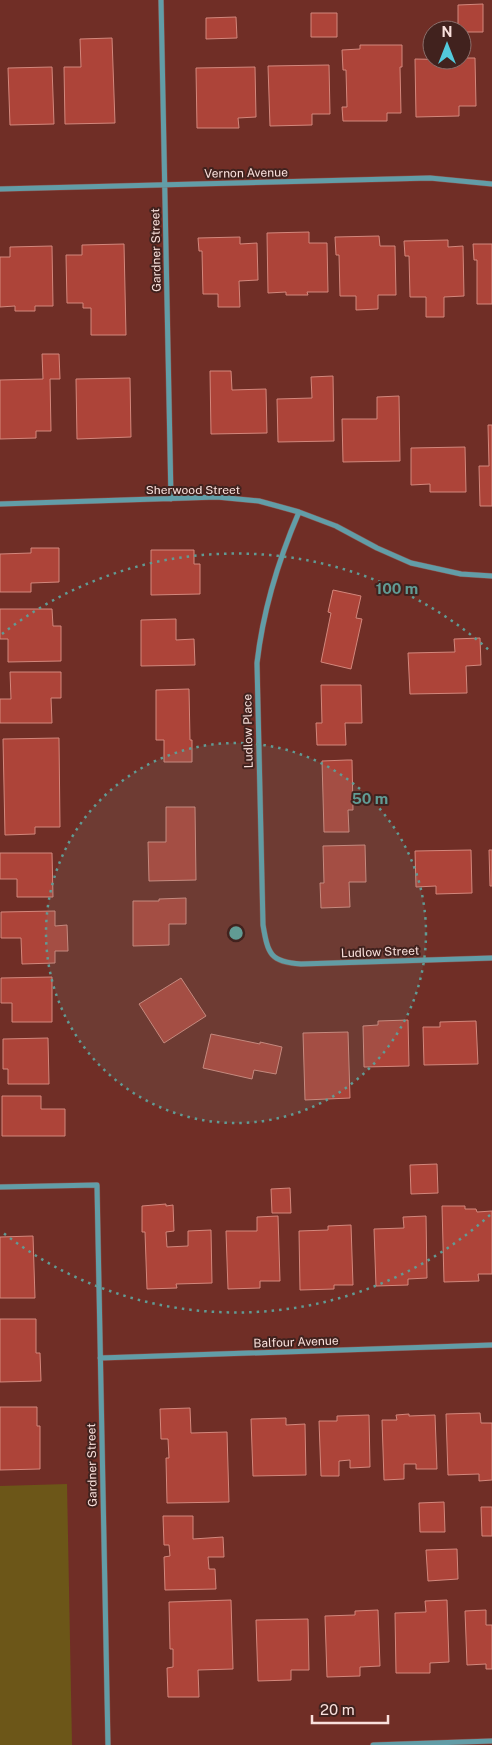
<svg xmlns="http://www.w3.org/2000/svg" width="492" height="1745" font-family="'Public Sans',sans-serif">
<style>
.green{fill:#6c5618}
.building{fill:#ad4439;stroke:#d3877c}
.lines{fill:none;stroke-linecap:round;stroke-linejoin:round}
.minor-casing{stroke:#894e47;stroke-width:6}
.minor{stroke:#629da7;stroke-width:5}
.ring{fill:none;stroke:#619b94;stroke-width:2.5;stroke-dasharray:2.5 5}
.labels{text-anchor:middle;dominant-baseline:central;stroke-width:4;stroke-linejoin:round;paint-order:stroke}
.street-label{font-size:12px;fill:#f9e0dc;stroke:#41221e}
.centre{fill:#619b94;stroke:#41221e;stroke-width:2.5}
.ring-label{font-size:15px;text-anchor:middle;font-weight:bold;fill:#619b94;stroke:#41221e;stroke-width:4;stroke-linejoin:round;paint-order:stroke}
</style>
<rect width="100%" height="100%" fill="#702e26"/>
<path class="green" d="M67,1484L72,1745H0V1486Z"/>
<path class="building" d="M483,4V32H462V30H458V5Z
M311,13H337V37H311Z
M236,17L237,38L206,39V18Z
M112,38L115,123L65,124L64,67H81L80,39Z
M360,45H402V67H400L401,113H387V121H343L342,107H347L346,70H343L342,50L360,49Z
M462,58H475L476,106H459V116L416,117L415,59L462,60Z
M329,65L330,114H312V125L270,126L268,66Z
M52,67L54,124L10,125L8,68Z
M255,67L256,117L238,118L239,128H197L196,68Z
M309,232V243H327L328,292H307L308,295H286V292L268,293L267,233Z
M379,236L380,246H395L396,295H378V309L356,310V296H340L339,255H336L335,237Z
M240,237V244L257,243L258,280L239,281L240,307H218V294H203L202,251H199L198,238Z
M448,240V247L463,246L464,296L444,297V317H426V297H410L409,256H405L404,241Z
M124,244L126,335H91V308H83V303H67L66,255H82V245Z
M473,244H492V304H477V260H474Z
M52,246L53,306H35V311H15V306L0,307V257H10V247Z
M42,354H59L60,379H50L51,431H36V438L0,439V380L43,379Z
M210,371H231L232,390L266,389L267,433L211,434Z
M333,376L334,441L278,442L277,399L312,398L311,377Z
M130,378L131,437L77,439L76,379Z
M399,396L400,461L343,462L342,419H377V397Z
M488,425H492V506H480L479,466H489Z
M465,447L466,492H430V484L411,485V448Z
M31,548H59V582L31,583V592H0V554L31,553Z
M151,550H194V564H200V594L151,595Z
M333,590L361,596L356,618L362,619L351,669L321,662L331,613L328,612Z
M0,609H52L53,626H61V661L8,662V639H0Z
M176,619V640L194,639L195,665L141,666V620Z
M480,638L481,665L466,666L467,693L410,694L408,653L455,652L454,639Z
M10,672H61V698H51L52,723H0V699H11Z
M321,685H361L362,723H345L346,745H317L316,723H322Z
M189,689L190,740H192V762H164V740H156V690Z
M59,738L60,827H35V834L5,835L3,739Z
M347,760H352L353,810H348L349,832H324L322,761Z
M166,807H195L196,880L149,881L148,842H166Z
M365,845L366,882H349L350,907L321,908L320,883H324L323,846Z
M471,850L472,893L436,894V886L416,887L415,851Z
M489,850H492V886H490Z
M0,853H52L53,897H17V879H0Z
M186,898V924H169V945L133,946V901H159V899Z
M55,911V926L67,925L68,951H55V963L22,964L21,938H1V912Z
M52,977V1022H12V1003H1V978Z
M181,978L206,1016L164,1043L139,1004Z
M408,1020L409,1066L364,1067L363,1026L378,1025V1021Z
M476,1021L478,1064L424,1065L423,1027H440V1022Z
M348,1032L350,1098L305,1100L303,1033Z
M211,1034L260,1044V1042L282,1047L276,1074L254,1070L252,1079L203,1068Z
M48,1038L49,1084H8V1069H3V1039Z
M2,1096H41V1109H65V1136H2Z
M437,1164L438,1193L411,1194L410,1165Z
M290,1188L291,1213H272L271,1189Z
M166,1204V1206L173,1205L174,1231L166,1232L167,1247L188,1246V1231L211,1230L212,1283L176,1284L177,1288L147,1289L145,1232H142V1206Z
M442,1206H465V1209H476L477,1212L492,1211V1274H478L479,1281L444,1282Z
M278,1216L280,1281H260V1288L228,1289L226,1231H257V1217Z
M426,1216L427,1278L408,1279V1285L376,1286L374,1229L404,1228L403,1217Z
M351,1225L353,1285H334V1289L300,1290L299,1231L328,1230V1226Z
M33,1236L35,1298H0V1237Z
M0,1319H36V1353H40L41,1381L0,1382Z
M0,1407H37V1426H40V1469L0,1470Z
M190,1408L191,1433L227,1432L229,1502L167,1503L166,1458H169L168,1439H161L160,1409Z
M480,1413L481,1423H492V1480L479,1481V1474L448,1475L446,1414Z
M409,1414V1416L435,1415L437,1469H416V1464H404V1479L384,1480L382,1420H397L396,1415Z
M369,1415L370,1467L350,1468V1460L339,1461V1476H321L319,1421H337V1416Z
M286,1418V1425L305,1424L306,1475L253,1476L251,1419Z
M444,1502L445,1532H420L419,1503Z
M481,1507H492V1536H482Z
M163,1516H193V1539L223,1537L224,1557H208L209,1569H215L216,1589L165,1590L164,1557L170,1556L169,1545H164Z
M457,1549L458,1579L428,1581L426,1550Z
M231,1600L233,1669L198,1670L199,1697H168L167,1668L173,1667V1649H170L169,1602Z
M447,1600L449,1662L430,1663V1673H396L395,1613L426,1612L425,1601Z
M378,1610L380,1666L360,1667V1676L327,1677L325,1616L355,1615V1611Z
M486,1610V1625H492V1669H486V1664L467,1665L465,1611Z
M308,1619L309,1670H291V1680L258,1681L256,1620Z"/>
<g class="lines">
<g class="minor-casing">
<path id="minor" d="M161,0L171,499
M0,189L430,178L492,184
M0,504L217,497L259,501L299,512L336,526L377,548L411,563L461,574L492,576
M299,512C278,561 263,610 257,663L263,925C268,954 270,962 301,964L492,958
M0,1187L97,1185L108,1745
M100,1358L492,1345
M373,1745L492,1741"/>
</g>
<use href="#minor" class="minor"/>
</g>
<circle cx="236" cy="933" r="190" fill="#619b94" fill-opacity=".12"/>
<g class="ring">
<circle cx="236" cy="933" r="190"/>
<path d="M490 1215A380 380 0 0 1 2 1232M2 634A380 380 0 0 1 490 651"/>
</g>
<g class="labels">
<g class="street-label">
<text transform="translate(246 173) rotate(-1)">Vernon Avenue</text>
<text transform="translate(156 250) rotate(-91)">Gardner Street</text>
<text x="193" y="490">Sherwood Street</text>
<text transform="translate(248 731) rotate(-91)">Ludlow Place</text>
<text transform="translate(380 952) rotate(-2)">Ludlow Street</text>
<text transform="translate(296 1342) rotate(-2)">Balfour Avenue</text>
<text transform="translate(92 1465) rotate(-91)">Gardner Street</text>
</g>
</g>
<circle cx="236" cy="933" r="8" class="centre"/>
<g class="ring-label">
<text x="397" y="594">100 m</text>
<text x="370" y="804">50 m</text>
</g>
<g transform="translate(447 45)"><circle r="24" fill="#41221e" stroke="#8b6e6a"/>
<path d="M0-4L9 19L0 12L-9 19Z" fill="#53cadc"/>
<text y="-8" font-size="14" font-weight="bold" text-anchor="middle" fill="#f9e0dc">N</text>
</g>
<path d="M312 1715v8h76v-8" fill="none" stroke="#f9e0dc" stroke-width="2.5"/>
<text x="320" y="1715" font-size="15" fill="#f9e0dc" stroke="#41221e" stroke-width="4" paint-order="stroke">20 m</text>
</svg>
